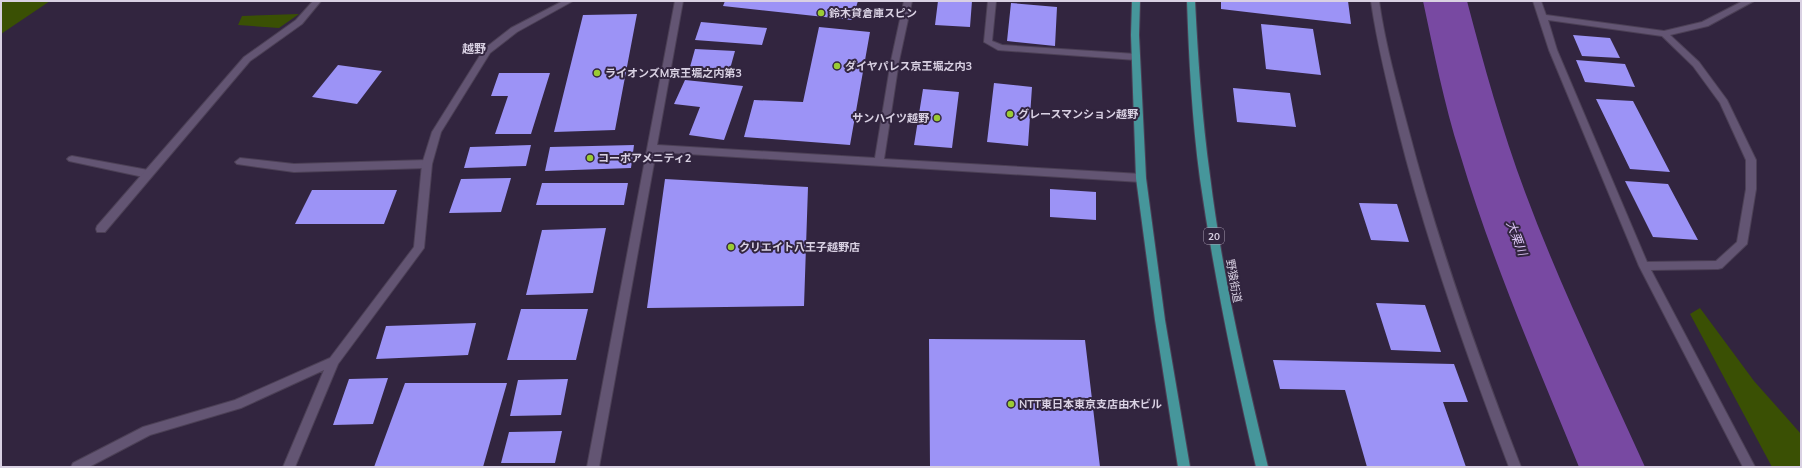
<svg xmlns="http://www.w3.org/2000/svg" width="1802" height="468" font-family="Mulish,'Noto Sans JP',sans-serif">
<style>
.green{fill:#3a5004}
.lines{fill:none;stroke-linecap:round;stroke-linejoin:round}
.river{fill:#7849a2;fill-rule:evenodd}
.building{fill:#9c93f6}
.lane-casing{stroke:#4c4056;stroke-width:2}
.street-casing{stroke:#4c4056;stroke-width:2}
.primary-casing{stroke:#4c4056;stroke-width:2}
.lane{fill:#635573;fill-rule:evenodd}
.street{fill:#635573;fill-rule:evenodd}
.primary{fill:#46969b;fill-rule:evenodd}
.poi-dot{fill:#9acb34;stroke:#32253f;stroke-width:1.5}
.labels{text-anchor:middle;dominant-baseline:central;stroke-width:4;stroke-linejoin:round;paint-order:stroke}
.shield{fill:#32253f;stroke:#a79db2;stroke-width:1}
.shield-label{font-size:10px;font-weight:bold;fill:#d9d1e3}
.poi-label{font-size:11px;font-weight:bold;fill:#d9d1e3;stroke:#32253f;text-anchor:start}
.street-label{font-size:11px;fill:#d9d1e3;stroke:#32253f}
.neighbourhood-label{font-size:12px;font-weight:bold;fill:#d9d1e3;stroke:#32253f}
.water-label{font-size:12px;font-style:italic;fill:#dcc6f5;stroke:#32253f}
</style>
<rect width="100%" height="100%" fill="#32253f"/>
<path class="green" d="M1,1H50L1,34Z
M299,14L279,28L238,25L242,16Z
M1700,308L1754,381L1801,434V467H1772L1690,314Z"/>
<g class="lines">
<path class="river" d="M1423,1H1467C1484,66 1502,130 1525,192C1560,286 1604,376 1645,467H1579C1537,364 1492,261 1460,154C1444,104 1434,52 1423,1Z"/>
</g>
<path class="building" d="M725,1H858L852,20L723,6Z
M938,1H972L970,27L935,25Z
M1221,1H1348L1351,24L1221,9Z
M1011,3L1057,7L1055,46L1007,41Z
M637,14L615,130L554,132L583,15Z
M701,22L767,28L762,45L695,40Z
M1261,24L1313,29L1321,75L1266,69Z
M819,27L870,32L850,145L744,137L754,100L803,102Z
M1573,35L1610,38L1620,58L1582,56Z
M695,49L735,51L730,69L690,67Z
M1576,60L1625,64L1635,87L1585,82Z
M338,65L382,71L357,104L312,97Z
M499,73H550L531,134H495L508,96H491Z
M685,80L743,86L724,140L689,135L700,107L674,104Z
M994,83L1032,87L1028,146L987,142Z
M1233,88L1290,93L1296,127L1237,122Z
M923,89L959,92L952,148L914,145Z
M1596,99L1633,101L1670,172L1630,169Z
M531,145L526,166L464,168L470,147Z
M634,145L631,168L545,171L550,147Z
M511,178L501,212L449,213L461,179Z
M665,179L808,187L804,306L647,308Z
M1625,181L1668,184L1698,240L1653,237Z
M542,183H628L624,205H536Z
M1050,189L1096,192V220L1050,217Z
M312,190H397L384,224H295Z
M1359,203L1397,204L1409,242L1371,240Z
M606,228L593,293L526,295L542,230Z
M1376,303L1425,305L1441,352L1391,350Z
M521,309H588L576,360H507Z
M476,323L468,355L376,359L386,326Z
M929,339L1085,340L1100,467H930Z
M1273,360L1454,364L1468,402H1443L1466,467H1367L1345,390L1280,389Z
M388,378L373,424L333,425L349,379Z
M568,379L561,415L510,416L518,380Z
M405,383H507L483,467H374Z
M562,431L555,463H501L509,432Z"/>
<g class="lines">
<g class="lane-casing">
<path id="lane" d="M988,1H996L992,41L1002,45L1136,54L1140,57L1136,60L998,50L984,42Z
M72,156L148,170L153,174L148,178L69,161L67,159L69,157Z
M240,158L294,164L427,160L432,164L427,168L294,172L237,164L235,162Z"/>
</g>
<g class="street-casing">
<path id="street" d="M313,1H321L302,24L250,61L105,232H97L96,229L97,226L244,57L296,20Z
M563,1H573L517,32L490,53L441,132L432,164L424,248L338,364L295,467H283L324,370L241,408L150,435L89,467H71L73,463L143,427L235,400L330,358L414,247L422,164L432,132L484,49L511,28Z
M675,1H683L657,145L875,158L891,61L904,1H912L899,61L884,159L1141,174L1146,178L1141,182L656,152L599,467H587Z
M1371,1H1379C1385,44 1397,86 1408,128C1438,244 1478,356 1521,467H1509C1467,356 1427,244 1398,128C1388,86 1377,44 1371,1Z
M1533,1H1541L1546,15L1664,31L1702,22L1743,1H1754L1708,26L1670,35L1699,62L1727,100L1756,160V189L1747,244L1722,268L1718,269L1651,270L1755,467H1743L1639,266L1549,50ZM1548,20L1662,36L1693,66L1720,103L1746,160V189L1737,242L1716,261L1647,262L1557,50Z"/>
</g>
<g class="primary-casing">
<path id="primary" d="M1132,1H1140L1139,35L1146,178L1165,320L1190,467H1178L1155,320L1136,178L1131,35Z
M1187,1H1195C1198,60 1202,118 1210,176C1222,274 1245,371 1268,467H1256C1234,372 1214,276 1200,179C1192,120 1189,60 1187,1Z"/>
</g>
<use href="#lane" class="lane"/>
<use href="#street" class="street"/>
<use href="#primary" class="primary"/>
</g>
<g class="poi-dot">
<circle cx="821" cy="13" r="4"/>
<circle cx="837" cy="66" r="4"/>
<circle cx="597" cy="73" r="4"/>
<circle cx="1010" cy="114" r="4"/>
<circle cx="937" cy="118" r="4"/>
<circle cx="590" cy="158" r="4"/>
<circle cx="731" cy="247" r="4"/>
<circle cx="1011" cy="404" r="4"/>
</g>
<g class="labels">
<rect class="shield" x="1204" y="228" width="20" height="16" rx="3"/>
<g class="shield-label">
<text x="1214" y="236">20</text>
</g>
<g class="poi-label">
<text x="829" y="13">鈴木貸倉庫スピン</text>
<text x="845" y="66">ダイヤパレス京王堀之内3</text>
<text x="605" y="73">ライオンズM京王堀之内第3</text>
<text x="1018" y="114">グレースマンション越野</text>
<text x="929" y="118" text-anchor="end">サンハイツ越野</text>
<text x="598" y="158">コーポアメニティ2</text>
<text x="739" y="247">クリエイト八王子越野店</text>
<text x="1019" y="404">NTT東日本東京支店由木ビル</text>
</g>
<g class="street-label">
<text transform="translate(1234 281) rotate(80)">野猿街道</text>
</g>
<g class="neighbourhood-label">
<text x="474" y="48">越野</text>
</g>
<g class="water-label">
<text transform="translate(1517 238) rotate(69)">大栗川</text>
</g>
</g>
<rect width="1802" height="468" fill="none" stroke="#d9d1e3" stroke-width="4"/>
</svg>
